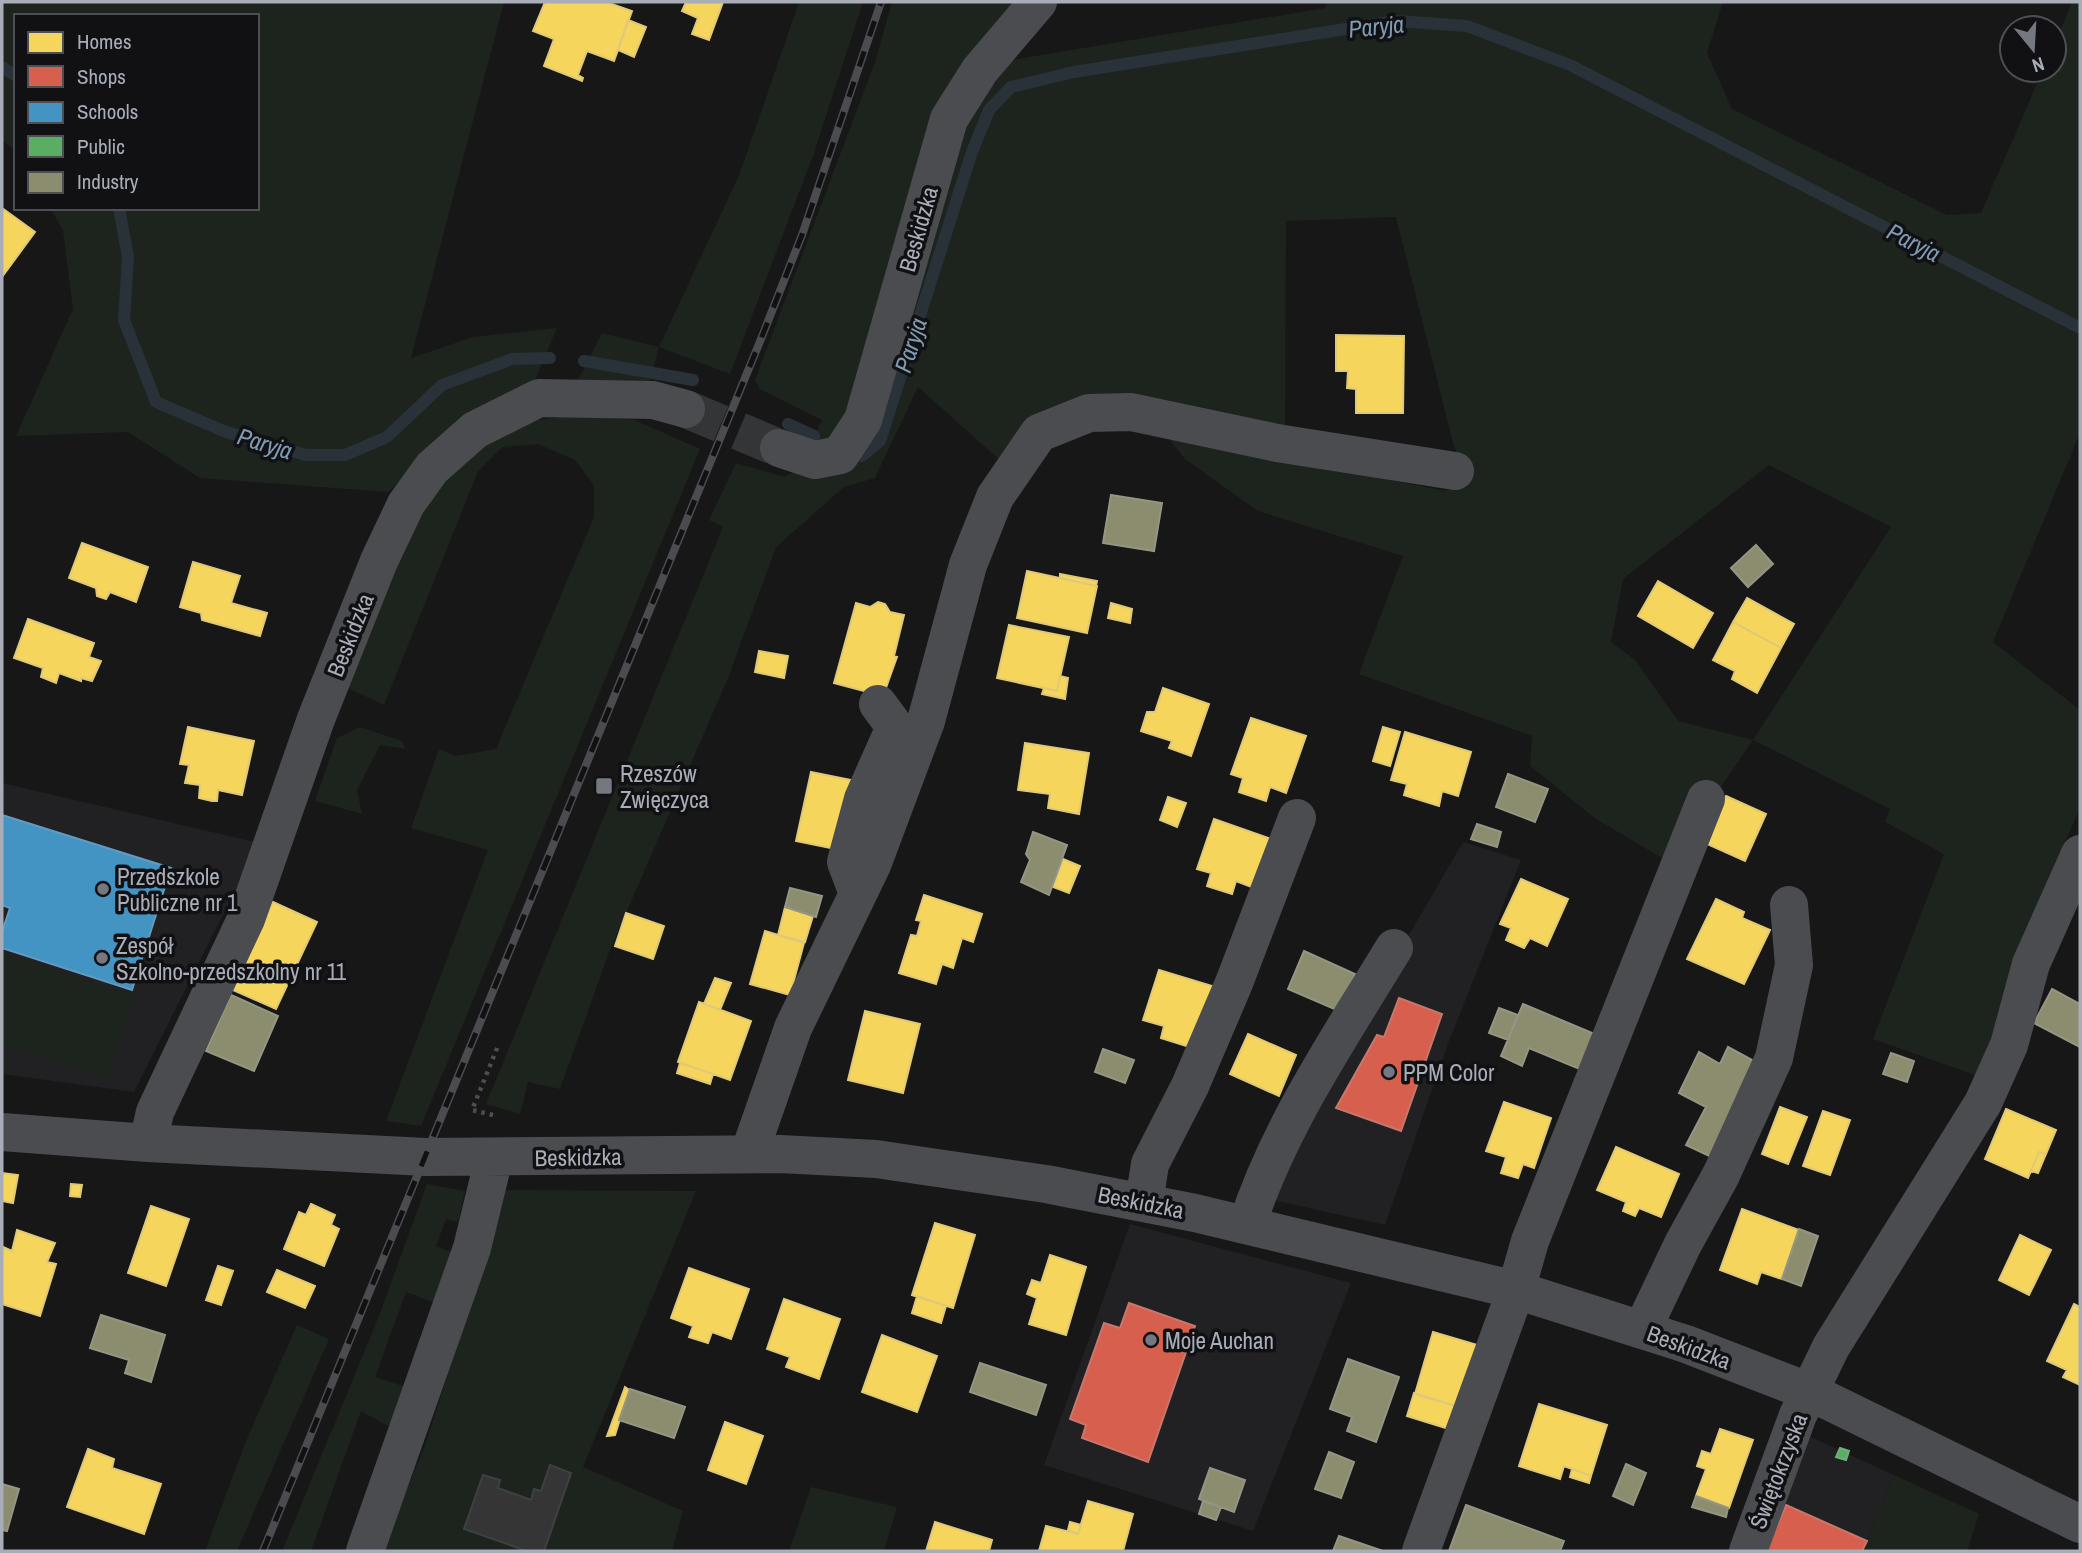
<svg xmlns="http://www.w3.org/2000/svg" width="2082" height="1553" font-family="'Archivo Narrow',sans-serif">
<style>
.built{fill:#212123}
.green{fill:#1d241e;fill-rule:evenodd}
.homes{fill:#f6d55c;stroke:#dfc978;stroke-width:2}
.shops{fill:#d6604d;stroke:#c8776d;stroke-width:2}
.schools{fill:#4393c3;stroke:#619bc0;stroke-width:2}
.public{fill:#5aae61;stroke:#71ae7b;stroke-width:2}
.industry{fill:#8c8c6e;stroke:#949684;stroke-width:2}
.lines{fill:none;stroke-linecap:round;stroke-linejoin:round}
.stream{stroke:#2a3239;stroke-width:12}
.building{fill:#353536;stroke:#3f4043;stroke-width:2}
.minor-tunnel{stroke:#343537;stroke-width:38;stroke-dasharray:38 19;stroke-linecap:butt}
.path{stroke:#4d4e52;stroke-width:4.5;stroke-dasharray:3.5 5;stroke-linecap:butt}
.minor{stroke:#4b4c50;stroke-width:38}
.rail-casing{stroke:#4b4c4f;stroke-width:8}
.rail{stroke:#111113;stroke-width:5;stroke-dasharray:16;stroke-linecap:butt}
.poi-dot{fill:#757880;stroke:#111113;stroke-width:2.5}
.labels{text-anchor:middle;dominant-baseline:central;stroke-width:7;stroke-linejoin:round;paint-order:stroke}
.street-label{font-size:23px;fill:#a8adb8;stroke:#111113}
.poi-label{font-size:23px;fill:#a8adb8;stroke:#111113;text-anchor:start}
.water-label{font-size:24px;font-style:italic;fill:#7f9bb3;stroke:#111113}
</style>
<rect width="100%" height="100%" fill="#171717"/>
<path class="built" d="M2,783L259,843L134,1092L2,1074Z
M1463,842L1521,860L1446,1049L1385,1225L1264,1198L1369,1004Z
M1130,1224L1351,1283L1253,1531L1044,1465Z
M1804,1434L1894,1475L1863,1551H1762Z"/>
<path class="green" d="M2,2H504L411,358L473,337L557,328L534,382L463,424L388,492L200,478L128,432L16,436L73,309L63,230L50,208H257V16H16V151L2,140Z
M799,2H863L814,153L730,374L659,347L648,387L577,382L602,333L659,347L740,173Z
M892,2H1014L840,433L821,446L811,444L822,420L760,389L755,380L875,62Z
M1327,2H1723L1707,53L1732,109L1947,215L1981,213L2043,70H2054V45L2072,2H2080V433L1993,642L2080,710V807L2049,880L1978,1076L1873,1039L1944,854L1885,822L1890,809L1753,740L1669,862L1596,819L1530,766L1532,736L1359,674L1403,556L1258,511L1185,459L1166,435L1445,491L1468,483L1453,443L1396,217L1286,221L1285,430L1161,402L1002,462L918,387L875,478L844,487L776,547L728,678L608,955L560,1089L528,1082L520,1114L486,1104L723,527L709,520L736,463L785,477L800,468L829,472L963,124L1006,61L1325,8ZM1769,465L1891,527L1753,740L1678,721L1635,660L1611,642L1623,579Z
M572,415L635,420L700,449L421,1126L386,1121L488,850L411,828L439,749L456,756L496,749L594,517V485L575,460L538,444L502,447L478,471L384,705L348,688C385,593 411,477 510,428C528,419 552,419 572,415Z
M360,727L402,741L405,749L380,745L357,790L362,814L315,801L337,738Z
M2,954L136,997L108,1079L2,1046Z
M427,1184L465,1191L458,1222L446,1219L436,1246L461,1256L443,1299L432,1302L406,1292L375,1377L406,1387L397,1426L386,1425L361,1411L311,1551H282L379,1316Z
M506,1190L696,1191L583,1467L683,1511L672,1551H381L425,1446Z
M297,1325L329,1339L237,1551H205L246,1441Z
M1894,1475L1979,1514L1967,1551H1863Z
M811,1487L897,1507L884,1551H789Z"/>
<path class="homes" d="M545,2H606L632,11L614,61L587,51L578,75L583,78L582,81L544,66L554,39L533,31Z
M686,2H723L709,40L692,34L698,18L682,11Z
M628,20L646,27L634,57L618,50Z
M2,208L35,232L2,277Z
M1336,335L1404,336L1403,413H1356V389L1347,388L1348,371H1336Z
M82,543L148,567L136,602L110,592L106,599L97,596L96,588L69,578Z
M193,562L240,576L231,603L267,613L260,636L202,620L201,613L180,607Z
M1027,571L1097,586L1087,633L1017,618Z
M1060,574L1097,581L1096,586L1060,578Z
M1658,581L1713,613L1693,648L1638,616Z
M1747,598L1794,624L1781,648L1733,622Z
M878,602L885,604L890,612L904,615L894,656L897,657L883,696L834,683L856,603L870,607Z
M1111,603L1132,609L1130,623L1108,618Z
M28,619L94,643L89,657L101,661L92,681L81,678V681L59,673L56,683L41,677L43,668L14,658Z
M1733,622L1781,648L1757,693L1732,679L1735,671L1713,660Z
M1009,625L1069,637L1057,691L997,678Z
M759,651L788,656L784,678L755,672Z
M1060,676L1068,678L1065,699L1042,694L1044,688L1057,691Z
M1163,688L1209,704L1191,756L1169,748L1172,741L1141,731L1147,712H1155Z
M1251,718L1306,736L1286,793L1270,787L1266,801L1239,792L1243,778L1231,774Z
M188,727L254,741L242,795L218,790L217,801H212L199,798L200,785L185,783L189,765L180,764Z
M1383,727L1400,732L1390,766L1373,761Z
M1405,732L1471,752L1458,796L1442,791L1439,806L1404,795L1407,784L1391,780Z
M1025,743L1089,753L1079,814L1048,808L1050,794L1018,790Z
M811,772L851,780L836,849L796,841Z
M1726,796L1766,814L1745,861L1705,843Z
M1168,797L1186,803L1177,827L1160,820Z
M1214,819L1271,839L1254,888L1236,881L1232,894L1207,886L1211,873L1197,869Z
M1063,859L1080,866L1069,893L1053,887Z
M1521,879L1568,899L1547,946L1530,938L1524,948L1506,940L1511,928L1500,924Z
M924,895L982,914L973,942L962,938L953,968L942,964L936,984L899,973L911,935L917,936L921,921L916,920Z
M1716,899L1744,912L1742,918L1770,930L1744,984L1687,959Z
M273,902L317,922L276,1009L233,990Z
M785,907L813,916L805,942L778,935Z
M626,913L664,926L653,959L615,946Z
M765,931L804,943L790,995L750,984Z
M1159,970L1215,987L1196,1049L1161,1038L1164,1026L1143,1020Z
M715,978L731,983L720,1010L704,1004Z
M699,1002L751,1021L730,1080L678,1062Z
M865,1011L920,1024L903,1093L848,1080Z
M1248,1034L1296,1055L1279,1096L1230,1074Z
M680,1063L713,1074L710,1084L677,1073Z
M1504,1102L1551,1118L1534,1168L1523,1164L1518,1178L1501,1173L1506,1157L1486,1151Z
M1780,1107L1807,1117L1788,1164L1762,1154Z
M2006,1109L2056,1130L2046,1154L2039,1152L2028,1178L1985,1159Z
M1823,1111L1850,1120L1830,1175L1803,1166Z
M1616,1147L1679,1174L1661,1217L1639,1208L1635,1216L1623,1211L1626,1202L1597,1190Z
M2039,1152L2046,1154L2038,1173L2031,1171Z
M2,1173L18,1175L13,1203L2,1201Z
M71,1184L82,1185L80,1197L70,1196Z
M311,1204L335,1215L331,1225L339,1229L324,1266L284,1249L299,1212L306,1215Z
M151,1206L189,1219L166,1286L128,1273Z
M1742,1209L1799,1230L1782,1279L1761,1272L1757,1284L1720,1270Z
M935,1223L975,1235L953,1308L912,1295Z
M17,1230L55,1243L47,1262L56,1264L40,1316L2,1304V1251L3,1247L12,1251Z
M2020,1235L2051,1250L2029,1295L1999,1280Z
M1050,1255L1086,1267L1066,1335L1029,1324L1037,1298L1027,1294L1032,1280L1041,1283Z
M218,1266L233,1271L221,1305L206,1300Z
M689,1268L749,1289L731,1339L712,1332L708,1343L689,1337L693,1326L671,1318Z
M277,1270L315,1286L305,1308L267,1292Z
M917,1296L946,1306L941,1323L912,1313Z
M784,1299L840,1319L819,1379L786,1367L790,1357L767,1349Z
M2074,1304L2080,1307V1385L2063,1377L2067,1370L2047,1361Z
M1433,1332L1477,1345L1459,1407L1415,1394Z
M882,1335L937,1356L917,1412L862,1392Z
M625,1387L629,1390L615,1435L607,1436Z
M1414,1393L1459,1407L1452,1430L1407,1416Z
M1539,1404L1607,1425L1591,1476L1564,1466L1560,1479L1519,1466Z
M725,1422L763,1436L746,1484L708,1470Z
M1720,1429L1753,1440L1729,1508L1696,1496L1706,1469L1697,1466L1702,1451L1711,1454Z
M88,1449L114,1459L112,1468L161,1484L144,1534L67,1507Z
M1572,1469L1591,1476L1589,1483L1570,1477Z
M1088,1501L1133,1514L1123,1551H1039L1046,1526L1078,1534Z
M935,1522L992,1540L989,1551H926Z
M1070,1522L1081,1525L1078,1534L1068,1530Z"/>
<path class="shops" d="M1399,998L1442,1014L1401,1131L1336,1108L1377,1035L1384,1037Z
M1129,1303L1195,1326L1148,1462L1082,1438L1086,1425L1070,1419L1104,1323L1120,1328Z
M1786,1505L1867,1541L1862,1551H1766Z"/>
<path class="schools" d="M2,815L171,868L132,990L2,948V932L10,908L2,905Z"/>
<path class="public" d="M1840,1448L1849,1451L1846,1460L1836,1457Z"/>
<path class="industry" d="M1111,495L1162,503L1154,551L1103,543Z
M1756,545L1773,564L1748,587L1731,568Z
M1508,774L1548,789L1535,822L1496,807Z
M1477,824L1501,832L1497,847L1471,839Z
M1033,832L1067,845L1049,895L1021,882L1030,860L1026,854Z
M790,888L822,896L816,917L785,907Z
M1304,951L1355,974L1339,1011L1288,989Z
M2052,989L2080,1004V1047L2034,1023Z
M231,995L278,1016L254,1071L206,1051Z
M1523,1004L1597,1035L1582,1070L1529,1048L1522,1066L1501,1056Z
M1499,1008L1518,1015L1508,1040L1489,1033Z
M1728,1047L1763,1066L1722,1162L1686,1145L1706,1107L1679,1093L1699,1052L1720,1064Z
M1103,1049L1134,1060L1125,1083L1095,1072Z
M1891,1053L1914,1061L1907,1082L1883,1074Z
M1799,1229L1818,1236L1801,1286L1782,1279Z
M101,1315L165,1335L151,1382L125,1373L129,1360L90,1348Z
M1348,1359L1399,1377L1376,1442L1347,1431L1352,1417L1330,1409Z
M980,1363L1046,1385L1036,1415L970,1392Z
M630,1389L685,1407L674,1438L619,1420Z
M1329,1452L1354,1462L1341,1498L1315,1489Z
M1626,1464L1646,1473L1633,1505L1613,1496Z
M1210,1468L1245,1480L1234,1512L1199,1499Z
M2,1484L19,1489L7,1531L2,1530Z
M1696,1496L1728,1508L1726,1517L1692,1507Z
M1203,1501L1221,1507L1216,1520L1199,1514Z
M1466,1505L1564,1541L1560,1551H1449Z
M1339,1536L1383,1551H1333Z"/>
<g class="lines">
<path class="stream" d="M2,67L16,76
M119,208L128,257L124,320L156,402L226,432L306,455H345L387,437L442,385L512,359L550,358
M584,361L693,380
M788,424L814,436
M862,456L880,441L972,152L989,110L1011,87L1074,72L1396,21L1467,26L1570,65L2080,328"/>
</g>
<path class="building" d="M550,1465L571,1473L544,1551H527L464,1529L483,1475L500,1480L498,1488L531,1500L534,1489L541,1491Z"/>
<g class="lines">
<path class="minor-tunnel" d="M686,409L779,448"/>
<path class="path" d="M493,1115L472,1110L498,1046"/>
<path class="minor" d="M779,448L815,460L840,455L863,420L949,119L980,70L1038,2
M857,891L846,862L863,799L895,727L878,704
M2,1132L148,1143L426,1157L780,1154L876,1159L1046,1184L1195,1213L1516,1290L1686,1344L1810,1392L2080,1524
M148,1143L155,1112L246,919L316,719L379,561L406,504L432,468L475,430L539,398L653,400L686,409
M749,1154L793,1028L872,865L926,721L968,565L995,497L1039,433L1089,413L1131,412L1277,443L1455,471
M1144,1203L1150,1164L1190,1086L1234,983L1297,818
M1247,1225C1279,1126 1340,1037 1394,948
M1642,1330L1683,1244L1721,1175L1774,1058L1794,965L1789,905
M365,1551L472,1248L494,1158
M1421,1551L1516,1290L1530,1241L1706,799
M1748,1551L1798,1415L1831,1347L1983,1103L2009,1045L2031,964L2080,854"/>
<g class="rail-casing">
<path id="rail" d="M263,1551L761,339L802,235L881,2"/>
</g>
<use href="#rail" class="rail"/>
</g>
<g class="poi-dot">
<rect x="595" y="777" width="18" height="18" rx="3.5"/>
<circle cx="103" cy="889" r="7"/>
<circle cx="102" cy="958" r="7"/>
<circle cx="1389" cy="1072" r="7"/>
<circle cx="1151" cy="1340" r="7"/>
</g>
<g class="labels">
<g class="street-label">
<text transform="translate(918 229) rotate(-74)">Beskidzka</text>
<text transform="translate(350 635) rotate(-68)">Beskidzka</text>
<text transform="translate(578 1157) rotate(-1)">Beskidzka</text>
<text transform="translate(1141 1202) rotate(11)">Beskidzka</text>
<text transform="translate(1689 1347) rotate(20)">Beskidzka</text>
<text transform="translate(1778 1471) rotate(-69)">Świętokrzyska</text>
</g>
<g class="poi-label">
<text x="620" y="773">Rzeszów<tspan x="620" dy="26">Zwięczyca</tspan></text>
<text x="117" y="876">Przedszkole<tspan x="117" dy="26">Publiczne nr 1</tspan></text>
<text x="116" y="945">Zespół<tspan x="116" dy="26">Szkolno-przedszkolny nr 11</tspan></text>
<text x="1403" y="1072">PPM Color</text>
<text x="1165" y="1340">Moje Auchan</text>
</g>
<g class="water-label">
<text transform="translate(1376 26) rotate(-6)">Paryja</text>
<text transform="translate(1914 242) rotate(27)">Paryja</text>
<text transform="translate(910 345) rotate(-72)">Paryja</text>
<text transform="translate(265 443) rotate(17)">Paryja</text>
</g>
</g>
<rect width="2082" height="1553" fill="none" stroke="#a8adb8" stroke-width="7"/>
<rect x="14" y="14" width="245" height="196" fill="#111113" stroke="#4d4f55" stroke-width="2"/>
<rect x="28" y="32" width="35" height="21" fill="#f6d55c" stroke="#4d4f55" stroke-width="2"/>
<text x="77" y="49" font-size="21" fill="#a8adb8">Homes</text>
<rect x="28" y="66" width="35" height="21" fill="#d6604d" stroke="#4d4f55" stroke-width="2"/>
<text x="77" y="84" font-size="21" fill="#a8adb8">Shops</text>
<rect x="28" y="102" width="35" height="21" fill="#4393c3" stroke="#4d4f55" stroke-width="2"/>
<text x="77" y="119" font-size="21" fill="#a8adb8">Schools</text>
<rect x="28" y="136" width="35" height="21" fill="#5aae61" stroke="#4d4f55" stroke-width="2"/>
<text x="77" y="154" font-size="21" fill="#a8adb8">Public</text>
<rect x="28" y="172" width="35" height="21" fill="#8c8c6e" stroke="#4d4f55" stroke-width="2"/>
<text x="77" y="189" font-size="21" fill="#a8adb8">Industry</text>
<g transform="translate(2033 49) rotate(162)"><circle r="33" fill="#111113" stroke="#4d4f55" stroke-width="2"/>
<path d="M0-5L12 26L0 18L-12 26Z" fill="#757880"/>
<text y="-10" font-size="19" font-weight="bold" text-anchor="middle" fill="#a8adb8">N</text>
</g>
</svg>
